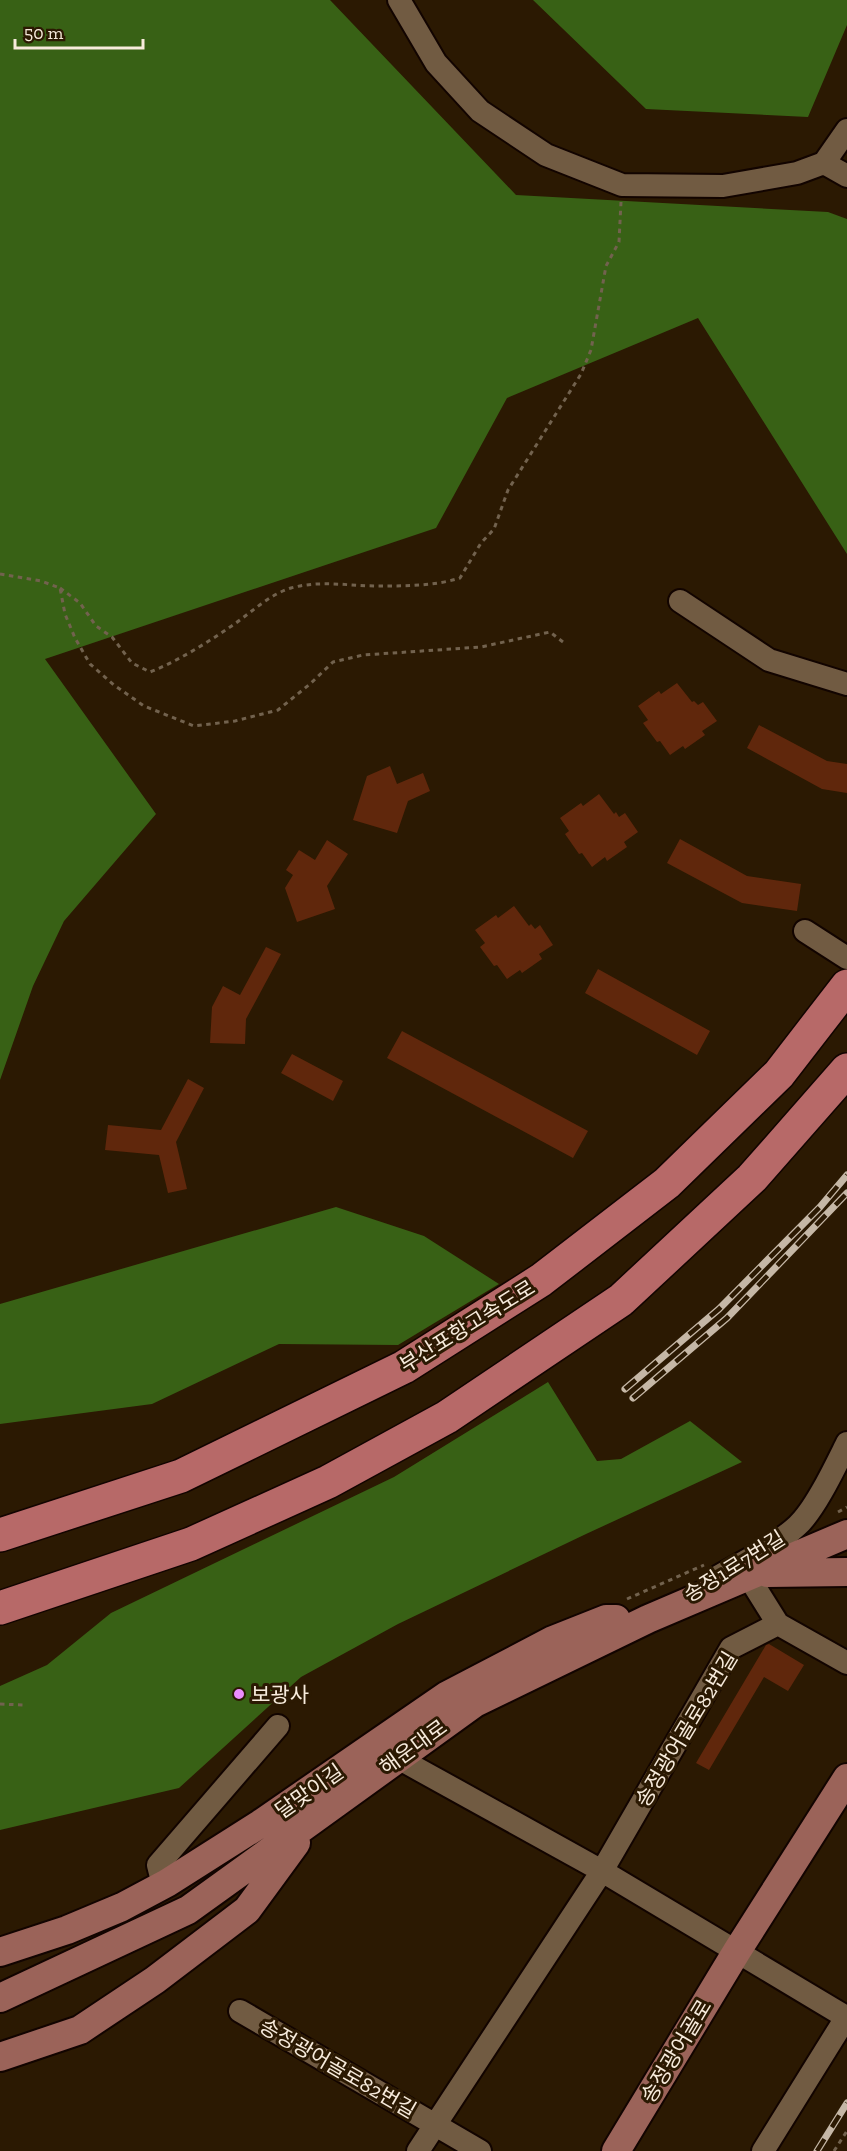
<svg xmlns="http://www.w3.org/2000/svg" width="847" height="2151" font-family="'Zilla Slab','Noto Sans KR',serif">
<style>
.forest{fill:#386115}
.building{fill:#60270c}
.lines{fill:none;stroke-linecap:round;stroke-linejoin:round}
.minor-casing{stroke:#120400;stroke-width:26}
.major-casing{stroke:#120400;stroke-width:32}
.highway-casing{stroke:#120400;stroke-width:36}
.path{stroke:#72624e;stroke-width:3;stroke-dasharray:4.5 4.5;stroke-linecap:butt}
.minor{stroke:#715b42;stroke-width:22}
.major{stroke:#9b6359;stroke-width:28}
.highway{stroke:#b76968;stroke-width:33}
.rail-casing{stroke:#c5b7a6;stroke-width:7}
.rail{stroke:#2b1902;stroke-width:4.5;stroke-dasharray:14;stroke-linecap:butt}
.poi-dot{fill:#eb8dfc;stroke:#2b1902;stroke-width:2}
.labels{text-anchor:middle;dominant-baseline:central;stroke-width:6;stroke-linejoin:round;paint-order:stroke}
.street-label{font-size:21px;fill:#f7ebdc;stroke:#2b1902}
.poi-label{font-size:21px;fill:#f7ebdc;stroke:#2b1902;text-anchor:start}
</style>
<rect width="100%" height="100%" fill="#2b1902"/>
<path class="forest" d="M0,0H330L516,195L828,212L847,219V554L698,318L507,398L436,528L45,659L156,814L64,921L33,986L0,1080Z
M533,0H847V25L808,117L646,109Z
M336,1207L424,1236L499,1284L398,1345L279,1344L152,1404L0,1424V1304Z
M548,1382L597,1461L621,1459L690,1421L742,1462L586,1534L398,1624L301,1677L179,1788L0,1830V1686L47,1665L111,1613L394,1477Z"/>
<path class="building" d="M677,683L692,702L694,701L698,705L703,702L717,721L702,731L705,735L685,749L683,746L670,755L660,741L657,742L643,723L648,720L638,706L659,691L661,694Z
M759,725L827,761L847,764V793L822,789L747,748Z
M390,766L397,784L423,773L430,791L408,801L397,833L353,820L367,776Z
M599,794L614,814L616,812L619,817L625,813L638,832L624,842L627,847L607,861L605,857L592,867L582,853L579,854L565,834L569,831L560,818L581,803L583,806Z
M680,839L747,876L801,884L797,911L742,903L667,863Z
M327,840L348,854L327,886L335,909L297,922L285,888L293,875L286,870L299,850L315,860Z
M514,906L529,926L531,924L535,929L540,925L553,945L539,954L542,959L522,973L520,970L507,979L497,965L494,966L480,947L485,943L475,930L496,915L498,918Z
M266,947L281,954L246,1019L245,1044L210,1043L212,1007L223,986L240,995Z
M598,969L710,1031L697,1055L585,993Z
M402,1031L588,1131L573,1158L387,1058Z
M292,1054L343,1081L333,1101L281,1073Z
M188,1079L204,1088L176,1142L187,1189L168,1193L159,1155L105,1150L108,1125L161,1130Z
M769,1644L804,1665L788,1691L764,1677L709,1770L696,1763L766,1645Z"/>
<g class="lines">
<g class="minor-casing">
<path id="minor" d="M399,0L436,63L480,111L546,155L622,185L723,186L797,173L824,163L847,130
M824,163L847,176
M680,601L769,660L847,684
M805,931L847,958
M719,1576C745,1561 774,1547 797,1526C815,1510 836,1465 847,1443
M778,1624L847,1663
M398,1758L602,1871L846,2017
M167,1883L160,1873L158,1865L278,1726
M240,2011L480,2151
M418,2151L602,1871L731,1648L778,1624L748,1576
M763,2151L847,2016"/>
</g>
<g class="major-casing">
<path id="major" d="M767,1573L847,1572
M0,1952L67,1930L122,1907L167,1883L260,1824L446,1696L553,1640L606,1619H616
M0,1998L188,1910L475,1703L648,1619L847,1534
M0,2057L80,2030L155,1980L247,1910L296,1843
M616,2151L737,1951L847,1778"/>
</g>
<g class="highway-casing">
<path id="highway" d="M0,1535L181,1476L404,1367L541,1280L667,1183L779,1074L847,986
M0,1608L191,1544L328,1482L447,1417L621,1300L752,1178L847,1070"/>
</g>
<path class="path" d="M0,574L41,581L60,588L65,614L75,638L90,664L114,685L144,706L194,726L235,721L278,710L310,684L333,662L363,655L481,647L550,632L563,642
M60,588L80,603L96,626L112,637L132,663L150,672C178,661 205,644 230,627C250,614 268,595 291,588C320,580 349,586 378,586C405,586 435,586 460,578L481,543L494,529L508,490L581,374L591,350L606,266L619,242L621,202
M838,1512L847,1507
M627,1599L704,1565
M0,1704L23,1705
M834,2151L847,2131"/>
<use href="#minor" class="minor"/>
<use href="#major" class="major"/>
<use href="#highway" class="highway"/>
<g class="rail-casing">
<path id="rail" d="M625,1389L719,1309L820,1207L847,1175
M633,1398L727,1318L847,1193
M817,2151L847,2103"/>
</g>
<use href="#rail" class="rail"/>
</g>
<circle class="poi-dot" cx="239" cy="1694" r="6"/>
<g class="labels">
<g class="street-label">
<text transform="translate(467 1326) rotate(-32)">부산포항고속도로</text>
<text transform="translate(734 1566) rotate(-32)">송정1로7번길</text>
<text transform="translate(686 1729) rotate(-59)">송정광어골로82번길</text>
<text transform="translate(413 1747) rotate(-36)">해운대로</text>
<text transform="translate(309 1791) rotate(-35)">달맞이길</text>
<text transform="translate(676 2051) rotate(-59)">송정광어골로</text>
<text transform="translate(338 2068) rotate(30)">송정광어골로82번길</text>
</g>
<g class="poi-label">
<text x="251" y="1694">보광사</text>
</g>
</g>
<path d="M15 39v9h128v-9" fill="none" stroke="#f7ebdc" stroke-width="3"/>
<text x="24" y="39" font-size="18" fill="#f7ebdc" stroke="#2b1902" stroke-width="4.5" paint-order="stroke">50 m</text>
</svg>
